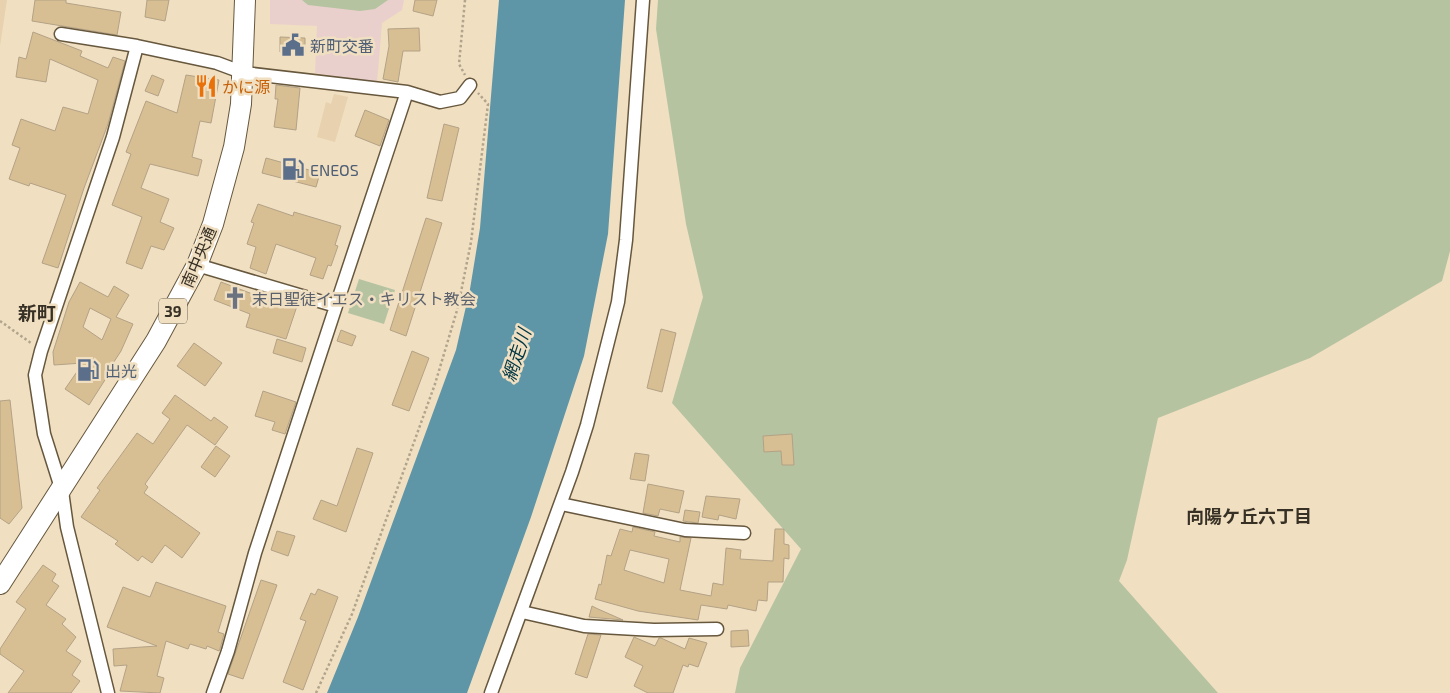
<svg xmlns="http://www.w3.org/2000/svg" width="1450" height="693" font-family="'Exo 2','Noto Sans JP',sans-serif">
<rect width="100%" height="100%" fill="#f0dfc1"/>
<path fill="#e7d1ae" d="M0 0H7L0 46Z
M334 94 348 97 335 142 317 137 326 102 331 104Z"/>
<path fill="#ead0cc" d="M270 0H404L402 10 382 23 377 83 315 73 317 26 270 24Z"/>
<path fill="#b5c3a1" d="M302 0H388L375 9 360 11 308 5Z
M658 0H1450V251L1442 281 1310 358 1158 418 1127 560 1119 581 1218 693H735L740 668 801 549 672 403 703 297 686 224 656 29Z
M359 279 395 290 384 324 348 313Z"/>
<path fill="#5e96a8" d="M499 0H625L608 234 584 356 531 517 467 693H327L358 617 456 350 470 289 480 228Z"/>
<path fill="#d7be93" stroke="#b3a286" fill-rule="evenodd" d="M35 0H66V3L121 12 117 35 32 21Z
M147 0H169L165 21 145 17Z
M415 0H437L433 16 413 11Z
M419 28 420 51H403L398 82 383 79 389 46 388 29Z
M33 32 82 51 80 56 108 68 113 57 125 61 108 124 84 188 58 268 42 263 66 195 30 183 29 186 9 179 20 148 12 145 21 119 55 131 63 107 88 114 98 80 50 59 46 82 16 77 19 57 26 59Z
M280 37 305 38V53L280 52Z
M152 75 164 80 158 96 145 91Z
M186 75 219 80 211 123 200 121 192 157 202 160 198 176 150 164 141 188 169 199 160 222 174 228 164 250 151 246 142 269 126 263 142 217 112 205 131 154 126 152 146 101 177 113Z
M276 85 300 88 296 130 274 127 278 99H275Z
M365 110 389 120 380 146 355 136Z
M444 124 459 128 442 201 427 198Z
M266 158 320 173 316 187 262 173Z
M258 204 293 216 294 212 341 226 335 245 338 246 331 266 328 265 323 279 310 275 316 258 276 244 266 274 250 268 256 247 247 244 254 223 251 222Z
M426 218 442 223 406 336 390 330Z
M80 282 108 297 114 286 129 295 116 317 133 324 121 351 108 371 110 372 89 405 65 389 83 363 54 365 53 352 69 302ZM90 308 111 319 102 340 83 327Z
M221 282 263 298 265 294 297 306 286 339 246 327 250 314 214 300Z
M661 329 676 333 662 392 647 388Z
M341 330 356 336 352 346 337 341Z
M277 339 306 348 302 362 273 353Z
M194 343 222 363 205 386 177 366Z
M412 351 429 358 409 411 392 405Z
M263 391 296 402 285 434 272 430 275 422 255 416Z
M175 395 211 421 214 417 228 427 215 445 187 425 145 484 148 487 144 493 200 533 182 558 165 545 152 563 142 556 138 561 115 544 118 541 81 517 100 490 97 488 137 433 153 444 170 419 162 413Z
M10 400 22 508 9 524 0 518V401Z
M792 434 794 465H782L781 451 764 452 763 436Z
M216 446 230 456 215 477 201 467Z
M357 448 373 453 346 532 313 519 321 500 337 506Z
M635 453 649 455 645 481 630 479Z
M648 484 684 491 679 513 660 509 658 516 643 513Z
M706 496 740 499 736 519 719 515 718 520 702 517Z
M685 510 700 512 698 523 683 521Z
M633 527 655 532 654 536 680 542V537L691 538 680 590 711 596 713 583 723 585 726 548 741 550 740 559 773 561 775 529H784V544L789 545V559L784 558 783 582H768L767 601 758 600 756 611 728 605 727 609 701 605 698 620 638 611 595 599 599 584 601 585 607 555 611 556 620 529 632 532ZM630 550 669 559 664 583 624 570Z
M277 531 295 536 288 556 271 550Z
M43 565 56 574 52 581 59 586 46 605 66 619 62 624 76 637 66 651 81 661 72 675 80 681 71 693H8L24 671 0 654V649L26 609 16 602Z
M261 580 277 585 243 679 228 674Z
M156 582 226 606 218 632 224 634 220 649 219 651 207 646 206 649 190 644 188 649 166 641 157 676 164 678 160 693 120 691 127 665 114 666 113 649 157 646 107 627 123 587 150 597Z
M318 589 338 597 303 690 283 682 306 621 300 619 311 593 315 595Z
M592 606 598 609 623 620 589 617Z
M748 630 749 646 731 647V631Z
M588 634 601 635 587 678 575 674Z
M634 637 655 646 659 638H661L685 649 689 638 707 643 698 667 689 664 688 667 683 665 673 693H648L634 686 643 666 625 657Z"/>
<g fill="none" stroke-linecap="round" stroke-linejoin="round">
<defs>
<path id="minor" d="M61 34 137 46 217 63 244 73 407 92 440 102 460 98 470 85
M197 265 336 306 255 553 228 651 213 693
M336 306 407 92
M561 504 685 530 744 533
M522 612 584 626 654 630 717 629
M108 693 67 527 62 491 44 434 35 375 41 351 113 137 137 46
M491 693 572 472 587 425 618 302 626 240 643 0"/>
<path id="trunk" d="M0 584 156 341 197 265 213 224 234 147 241 104 245 0"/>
</defs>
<use href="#minor" stroke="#66573d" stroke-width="15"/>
<use href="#trunk" stroke="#66573d" stroke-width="22"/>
<path stroke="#b1a48c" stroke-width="2.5" stroke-dasharray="2.5 2.5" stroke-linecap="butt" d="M465 0 459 64 465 75
M0 321 31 343
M316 693 352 614 435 384 458 307 471 242 488 104 478 93"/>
<use href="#minor" stroke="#fff" stroke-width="12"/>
<use href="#trunk" stroke="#fff" stroke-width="20"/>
</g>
<defs>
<symbol id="civic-bare" viewBox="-9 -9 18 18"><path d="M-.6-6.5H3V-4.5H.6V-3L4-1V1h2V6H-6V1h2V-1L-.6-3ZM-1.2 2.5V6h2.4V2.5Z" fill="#5c6f8a" stroke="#f0dfc1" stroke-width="2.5" paint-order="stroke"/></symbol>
<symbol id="restaurant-bare" viewBox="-9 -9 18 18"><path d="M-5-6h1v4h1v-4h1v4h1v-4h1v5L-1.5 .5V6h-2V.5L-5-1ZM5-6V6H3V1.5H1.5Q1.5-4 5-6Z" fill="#e8710a" stroke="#f0dfc1" stroke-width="2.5" paint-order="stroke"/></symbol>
<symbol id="fuel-bare" viewBox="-9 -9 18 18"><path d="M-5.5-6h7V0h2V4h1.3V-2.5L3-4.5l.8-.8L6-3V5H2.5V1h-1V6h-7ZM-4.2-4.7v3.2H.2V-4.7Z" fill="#5c6f8a" stroke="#f0dfc1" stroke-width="2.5" paint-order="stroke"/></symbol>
<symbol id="church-bare" viewBox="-9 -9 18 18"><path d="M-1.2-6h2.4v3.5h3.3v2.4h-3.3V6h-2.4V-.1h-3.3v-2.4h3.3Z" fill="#6b7280" stroke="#f0dfc1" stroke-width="2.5" paint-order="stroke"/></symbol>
</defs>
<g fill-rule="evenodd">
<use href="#civic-bare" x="277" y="29" width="32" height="32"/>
<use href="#restaurant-bare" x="190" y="70" width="32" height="32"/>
<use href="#fuel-bare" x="277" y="153" width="32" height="32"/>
<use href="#church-bare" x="219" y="282" width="32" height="32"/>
<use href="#fuel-bare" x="72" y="354" width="32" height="32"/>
</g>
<g text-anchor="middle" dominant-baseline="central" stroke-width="5" stroke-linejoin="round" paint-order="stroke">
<rect fill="#f0dfc1" stroke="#6e6454" stroke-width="1" x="159" y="298.5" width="28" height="25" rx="4"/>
<g font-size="15" font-weight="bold" fill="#373025">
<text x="173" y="311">39</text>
</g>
<g font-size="16" fill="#4e5e75" stroke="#f0dfc1" text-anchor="start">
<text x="310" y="45">新町交番</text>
<text x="310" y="169">ENEOS</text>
<text x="105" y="370">出光</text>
</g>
<g font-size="16" fill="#c56008" stroke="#f0dfc1" text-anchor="start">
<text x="222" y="86">かに源</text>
</g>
<g font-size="16" fill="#373025" stroke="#f0dfc1">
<text transform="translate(198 257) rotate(-67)">南中央通</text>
</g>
<g font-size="16" fill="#5b616d" stroke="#f0dfc1" text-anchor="start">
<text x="252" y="298">末日聖徒イエス・キリスト教会</text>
</g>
<g font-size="18" font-style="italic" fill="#003744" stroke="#f0dfc1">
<text transform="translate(516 355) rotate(-72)">網走川</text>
</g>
<g font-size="18" font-weight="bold" fill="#373025" stroke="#f0dfc1">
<text x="1249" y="516">向陽ケ丘六丁目</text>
</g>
<g font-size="19" font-weight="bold" fill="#373025" stroke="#f0dfc1">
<text x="37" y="312">新町</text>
</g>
</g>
</svg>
